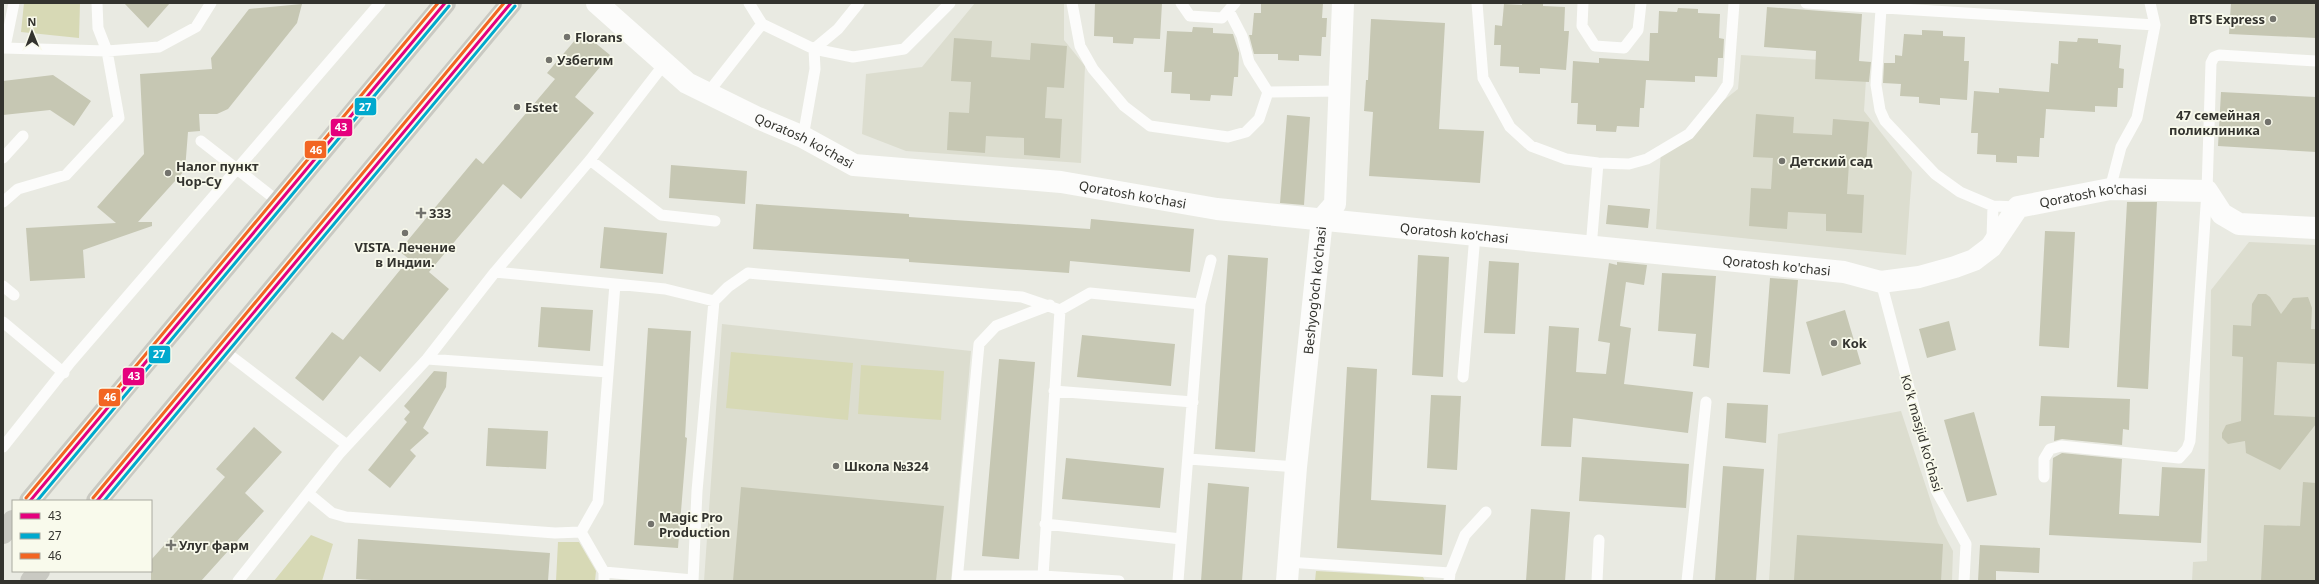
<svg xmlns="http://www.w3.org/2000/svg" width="2319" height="584" font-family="'Noto Sans',sans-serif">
<rect width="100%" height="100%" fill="#e9eae2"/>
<path fill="#dcddcf" d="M975 3H1064V40L1085 66 1081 163 906 151 862 134 866 74 922 67Z
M1741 55 1867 63 1864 111 1912 172 1906 255 1656 229 1661 150 1738 89Z
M2249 242 2316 245V581H2192L2193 562 2207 561 2211 290Z
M722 324 971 351 951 581H704Z
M1901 411 1938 523 1953 551 1952 581H1769L1778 434Z"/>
<path fill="#d7d9b5" d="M24 3H80L79 38 21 32Z
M731 352 853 363 848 420 726 408Z
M861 365 944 371 941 420 858 414Z
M311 535 333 544 322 581H274Z
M558 542H579L596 571 595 581H556Z
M1316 571 1423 577 1425 581H1315Z"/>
<path fill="#c6c7b3" d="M124 3H170L148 28Z
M1095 3H1162L1160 39 1134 38 1133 44 1113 43V37L1094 36Z
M1261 3H1323L1322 18H1327L1326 37H1322L1321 56 1299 55V61L1278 60V54H1254L1249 35H1252L1254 13H1261Z
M1522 3H1543V6L1565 7 1564 31H1569L1566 70 1540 68V74L1519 73V67L1500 66 1501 45H1494L1495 25 1502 26 1504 4 1522 5Z
M2231 3H2316V38L2229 34Z
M302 4 297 23 228 109 217 114H199L200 131 188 132 185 170 138 222H152V226L83 250 85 278 30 281 26 228 116 223 97 207 144 154 140 74 212 69 211 58 249 9Z
M1767 7 1862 14 1859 61 1871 62 1869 82 1815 79 1816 51 1764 47Z
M1678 8 1698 9V13L1720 14 1719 38 1724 39 1723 58H1718L1717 77 1695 76V82L1646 80 1644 108H1640L1639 127 1617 126 1616 132 1596 131V125L1577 124 1578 103H1571L1573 61 1599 63V58L1649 61 1650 33H1658L1659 11 1677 12Z
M1371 19 1445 23 1439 129 1484 131 1480 183 1369 176 1373 112 1364 111 1366 80H1368Z
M1193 27 1213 28V33L1233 34 1239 53 1238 77H1234L1232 96 1211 95 1210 101 1190 100V94L1171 93 1172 72H1164L1167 31 1192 32Z
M1922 30 1943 31V36L1965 37 1964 61H1969L1967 100 1940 98V105L1919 103V97L1900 96 1901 84 1883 83 1884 63H1895V55L1902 56 1904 34 1922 35Z
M582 32 610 55 575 97 594 113 521 199 503 184 429 272 449 289 380 372 360 356 323 401 295 378 332 332 343 340 409 259 399 251 476 158 483 164 555 79 547 73Z
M954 38 992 41 991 57 1030 60 1031 43 1067 46 1064 88 1047 87 1045 118 1062 119 1060 158 1024 155V138L986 136 985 153 947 150 949 112 969 113 971 82 951 81Z
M2078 38 2098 39V43L2121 45 2119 68 2124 69 2123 88H2118L2117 107 2095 106V112L2046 109 2044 138H2040L2039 157 2017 156V163L1996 162V155L1977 154 1978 133H1971L1974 91 1999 93V88L2049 92 2051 63 2058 64 2059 41 2077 42Z
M53 75 91 101 74 126 50 110 3 115V81Z
M2221 92 2316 97V152L2218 146Z
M1756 114 1794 117 1793 133 1832 135 1833 119 1869 122 1866 164 1849 163 1847 194 1864 195 1862 233 1826 231V214L1788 212 1787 229 1749 226 1751 188 1771 189 1773 158 1753 157Z
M1287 115 1310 117 1304 205 1280 203Z
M671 165 747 171 745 204 669 198Z
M2127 202H2157L2148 389 2117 387Z
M756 204 909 214V217L1090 229 1091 219 1194 229 1190 272 1070 261 1069 273 909 262V259L753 249Z
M1608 205 1650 209 1648 228 1606 224Z
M604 227 667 233 663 274 600 268Z
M2045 231 2075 232 2069 348 2039 346Z
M1228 255 1268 258 1255 452 1215 449Z
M1418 255 1449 257 1443 377 1412 375Z
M1489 261 1519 263 1515 334 1484 333Z
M1617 262 1647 265 1644 285 1626 282 1620 326 1631 328 1624 384 1693 392 1688 433 1573 418 1571 447 1541 446 1549 326 1579 328 1576 372 1606 374 1610 343 1598 341 1609 263 1617 265Z
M1662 273 1716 276 1709 368 1693 366 1696 334 1658 331Z
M1770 278 1798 280 1790 374 1763 372Z
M2258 294H2266L2270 297 2281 314 2293 298 2308 297 2312 308 2311 329H2316V364L2277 362 2274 415 2316 417V424L2280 470 2246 453 2245 441 2228 444 2222 438V433L2226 425 2241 421 2243 357 2232 356 2233 325 2251 326 2252 304Z
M541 307 593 310 590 351 538 347Z
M1845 310 1861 364 1822 376 1806 322Z
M1949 321 1956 350 1927 358 1919 329Z
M648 328 691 331 685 437 687 438 678 548 634 545Z
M1082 335 1175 344 1171 386 1077 377Z
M999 359 1035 362 1019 559 982 556Z
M1347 367 1377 369 1371 500 1446 505 1442 555 1337 548Z
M434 371 447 372 446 387 423 428 429 433 410 450 416 456 390 488 368 470 407 422 404 419 410 412 404 406Z
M1431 395 1461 396 1457 470 1427 468Z
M2041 396 2130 399 2129 430 2123 429 2122 445 2062 439 2054 441 2055 426H2039Z
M1727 403 1768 405 1766 443 1725 438Z
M1974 412 1997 495 1967 502 1944 420Z
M254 427 282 452 245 493 264 511 201 581H151V560L225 477 216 469Z
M488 428 548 431 546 469 486 466Z
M2062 453 2122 459 2119 514 2159 516 2162 467 2205 469 2201 543 2049 535 2053 458Z
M1582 457 1689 464 1686 508 1579 501Z
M1066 458 1164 468 1160 508 1062 499Z
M1723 466 1764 469 1756 581H1715Z
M2303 482 2316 483V581H2261L2264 525 2300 526Z
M1208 483 1249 487 1242 581H1201Z
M741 487 944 506 936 581H733Z
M1531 509 1570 512 1565 581H1526Z
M1797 535 1943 544 1941 581 1794 580Z
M358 539 550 553 548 581H387L356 579Z
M1980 545 2040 548 2039 573 1996 571V581H1978Z"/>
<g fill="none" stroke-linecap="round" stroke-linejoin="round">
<path stroke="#fcfcfb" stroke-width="11" d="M749 3 762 24 814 49 853 57 904 49 950 3
M1072 3 1080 46 1093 69 1124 106 1150 126 1228 137 1246 132 1259 119 1268 92 1339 91
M1181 3 1190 16 1222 18 1235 3
M1477 3 1483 78 1510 127 1531 146 1566 159 1598 163 1629 164 1647 159 1689 134 1721 95 1728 84 1734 3
M1583 3 1582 26 1595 46 1624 48 1638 30 1641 3
M1806 3 2155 25
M1881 9 1876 85 1880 110 1885 121 1935 174 1960 192 1993 206 2018 207
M1229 11 1242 36 1249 62 1268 92
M5 47 14 3
M3 48 107 51 159 47 196 27 211 3
M814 49 838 29 859 3
M707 94 762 24
M803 137 815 69 814 49
M201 141 279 202
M3 158 23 136
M590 160 661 215 715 221
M2110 189 2121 147 2137 118 2155 25 2150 3
M3 202 18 189 66 175 119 118 107 51 98 28 97 3
M1992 239 1993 206
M1591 248 1598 163
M495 272 665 289 714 301 728 287 748 273 1022 297 1060 310 1090 293 1200 304
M1881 282 1936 490 1966 544 1964 581
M3 286 14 295
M1060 310 1043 576 1119 581
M3 322 64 373
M223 350 347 445
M427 359 608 372
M1463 377 1475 235
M1054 391 1193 402
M3 447 69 364 380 3
M1189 459 1296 467
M2044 477V459L2050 449 2061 446 2179 458 2187 449 2190 441 2207 191 2211 63 2214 57 2219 55 2316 61
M309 494 332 513 346 517 555 533 581 532
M1045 524 1181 539
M1288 562 1450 573 1449 581
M604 572 693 580
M1450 573 1465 535 1486 512
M958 576H1043
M238 581 339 454 427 359 495 272 590 160 665 63
M604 581V572L581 532 598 502 615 284
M693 581 697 491 714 301
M957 581 979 344 996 326 1050 305
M1178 581 1200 304 1211 260
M1597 581 1599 540
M1687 581 1706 402"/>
<g stroke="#fcfcfb" stroke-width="22">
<path id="s1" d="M597 3 687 83 758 118 803 137 854 165 1061 182 1217 209 1844 272 1881 282 1919 277 1955 267 1974 260 1991 247 2018 207 2110 189 2207 191 2222 214 2239 224 2316 228"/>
<path id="s2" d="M1287 581 1296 467 1322 219 1335 204 1343 3"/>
</g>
<path stroke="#c9c9c2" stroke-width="22" d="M30 501 445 3
M97 501 511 3
M3 533 13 521
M31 581 39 571"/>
<defs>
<path id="bus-1" d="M30 501 445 3
M97 501 511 3"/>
<path id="bus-2" d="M37 501 449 6
M104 501 515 6"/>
<path id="bus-3" d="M26 498 438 3
M93 498 504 3"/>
</defs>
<use href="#bus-1" stroke="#f9faec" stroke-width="6"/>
<use href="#bus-2" stroke="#f9faec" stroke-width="6"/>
<use href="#bus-3" stroke="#f9faec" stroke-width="6"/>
<use href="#bus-1" stroke="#e5007d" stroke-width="3"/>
<use href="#bus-2" stroke="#00a9ce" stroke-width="3"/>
<use href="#bus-3" stroke="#f26522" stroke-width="3"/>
</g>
<g fill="#73736d" stroke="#f9faec" stroke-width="1.5">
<circle cx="2273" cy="19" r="4"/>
<circle cx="567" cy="37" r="4"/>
<circle cx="549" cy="60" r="4"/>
<circle cx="517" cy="107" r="4"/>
<circle cx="2268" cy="122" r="4"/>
<circle cx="1782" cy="161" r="4"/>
<circle cx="168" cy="173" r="4"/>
<path d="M419 207h4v4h4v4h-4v4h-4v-4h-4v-4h4z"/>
<circle cx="405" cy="233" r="4"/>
<circle cx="1834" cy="343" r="4"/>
<circle cx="836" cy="466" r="4"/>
<circle cx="651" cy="524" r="4"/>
<path d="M169 539h4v4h4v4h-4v4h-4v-4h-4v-4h4z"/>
</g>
<g text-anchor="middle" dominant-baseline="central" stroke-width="3.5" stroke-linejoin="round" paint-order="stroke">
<g font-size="13" font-weight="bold" fill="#33332e" stroke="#f9faec" text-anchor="start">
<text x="2265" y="19" text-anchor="end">BTS Express</text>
<text x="575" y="37">Florans</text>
<text x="557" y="60">Узбегим</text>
<text x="525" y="107">Estet</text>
<text x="2260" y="115" text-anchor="end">47 семейная<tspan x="2260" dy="15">поликлиника</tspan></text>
<text x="1790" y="161">Детский сад</text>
<text x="176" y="166">Налог пункт<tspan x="176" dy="15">Чор-Су</tspan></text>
<text x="429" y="213">333</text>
<text x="405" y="247" text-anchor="middle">VISTA. Лечение<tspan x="405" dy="15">в Индии.</tspan></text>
<text x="1842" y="343">Kok</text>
<text x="844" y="466">Школа №324</text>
<text x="659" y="517">Magic Pro<tspan x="659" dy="15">Production</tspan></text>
<text x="179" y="545">Улуг фарм</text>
</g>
<g font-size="13" fill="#33332e" stroke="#f9faec">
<text stroke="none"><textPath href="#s1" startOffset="251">Qoratosh ko'chasi</textPath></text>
<text stroke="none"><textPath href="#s1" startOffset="587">Qoratosh ko'chasi</textPath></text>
<text stroke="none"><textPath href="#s1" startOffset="1583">Qoratosh ko'chasi</textPath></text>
<text stroke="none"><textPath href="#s1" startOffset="911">Qoratosh ko'chasi</textPath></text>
<text stroke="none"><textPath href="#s1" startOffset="1235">Qoratosh ko'chasi</textPath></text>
<text stroke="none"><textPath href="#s2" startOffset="292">Beshyog'och ko'chasi</textPath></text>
<text transform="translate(1922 433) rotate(74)">Ko'k masjid ko'chasi</text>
</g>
</g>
<g stroke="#f9faec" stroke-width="1.5">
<rect x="354" y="97" width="23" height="19" rx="4" fill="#00a9ce"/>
<rect x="330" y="118" width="23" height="19" rx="4" fill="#e5007d"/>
<rect x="304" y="140" width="23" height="19" rx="4" fill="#f26522"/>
<rect x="148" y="345" width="23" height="19" rx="4" fill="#00a9ce"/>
<rect x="122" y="367" width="23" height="19" rx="4" fill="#e5007d"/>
<rect x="98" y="388" width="23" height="19" rx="4" fill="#f26522"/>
</g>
<g font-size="11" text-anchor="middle" font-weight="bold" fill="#fff">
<text x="365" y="111">27</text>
<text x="341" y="131">43</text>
<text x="316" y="154">46</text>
<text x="159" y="358">27</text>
<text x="134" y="380">43</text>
<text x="110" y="401">46</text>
</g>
<rect width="2319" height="584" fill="none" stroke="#33332e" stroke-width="8"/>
<rect x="12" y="500" width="140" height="72" fill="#f9faec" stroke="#aaaaa0"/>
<rect x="20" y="513" width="20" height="6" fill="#e5007d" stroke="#aaaaa0"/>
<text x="48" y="520" font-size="12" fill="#33332e">43</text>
<rect x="20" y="533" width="20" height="6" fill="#00a9ce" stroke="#aaaaa0"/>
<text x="48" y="540" font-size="12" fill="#33332e">27</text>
<rect x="20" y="553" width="20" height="6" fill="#f26522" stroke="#aaaaa0"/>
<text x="48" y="560" font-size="12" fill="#33332e">46</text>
<g transform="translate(32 32) rotate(359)" stroke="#f9faec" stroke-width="3" paint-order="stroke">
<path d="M0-3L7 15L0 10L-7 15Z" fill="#33332e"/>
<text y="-6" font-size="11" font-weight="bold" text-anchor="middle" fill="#33332e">N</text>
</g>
</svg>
